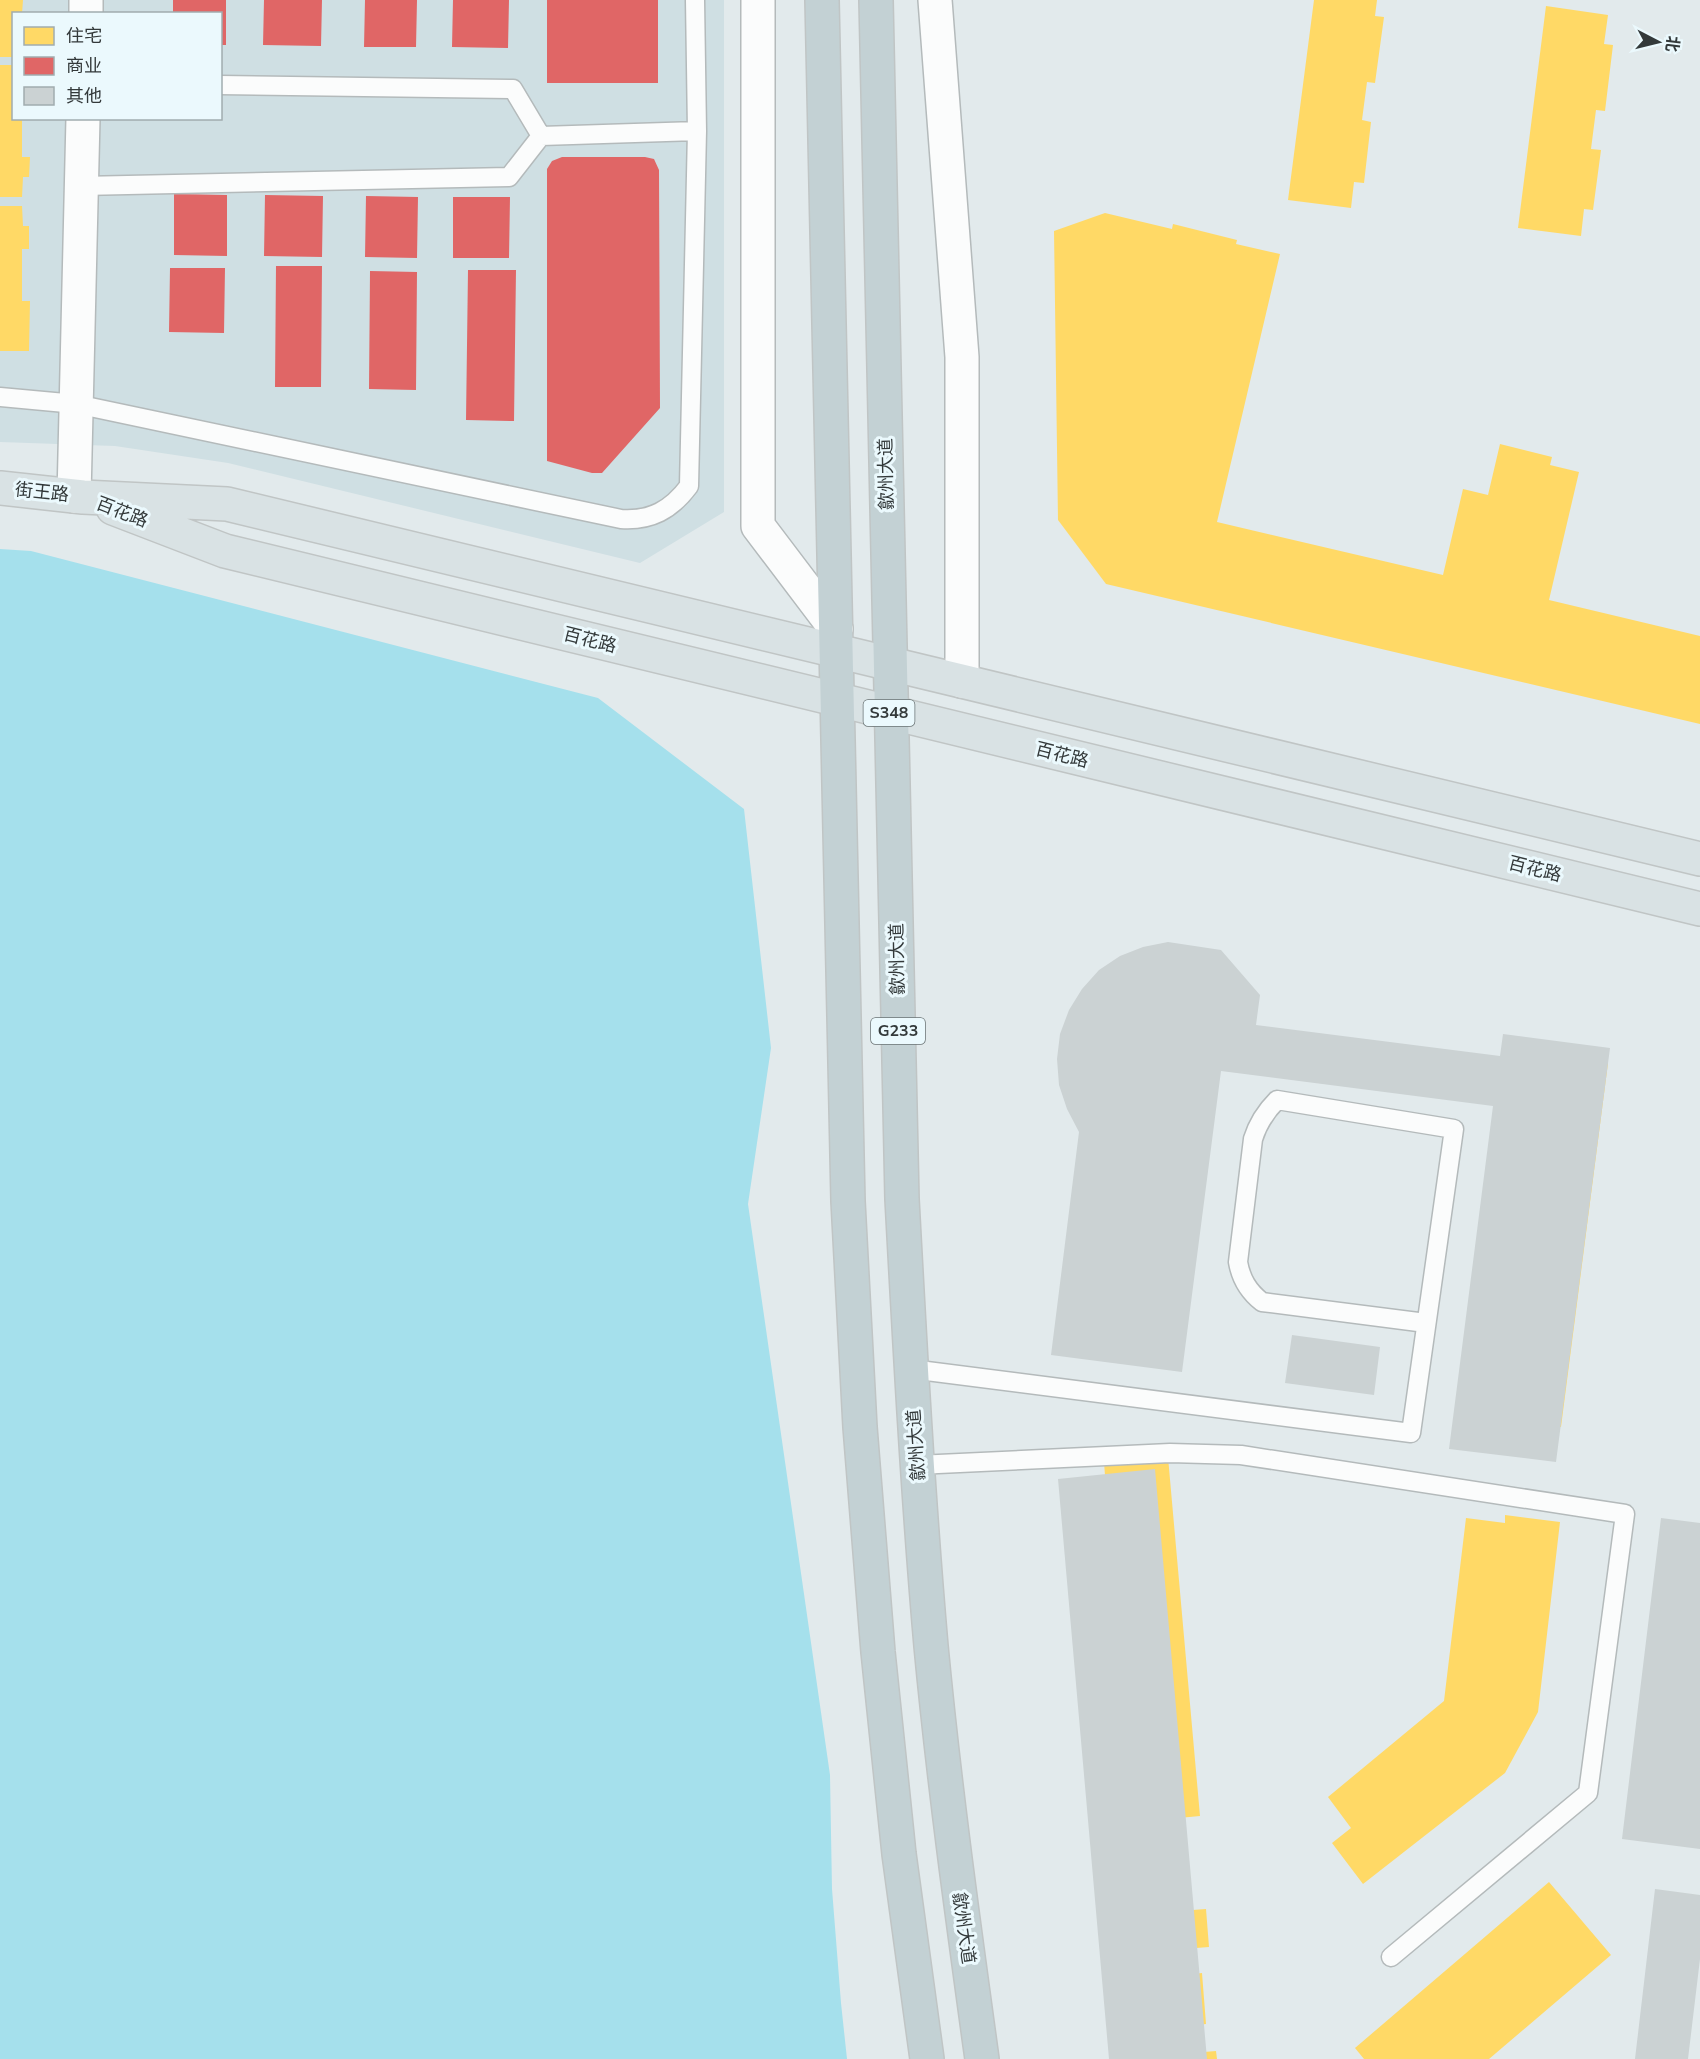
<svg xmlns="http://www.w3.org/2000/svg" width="1700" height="2059" font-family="'Nunito Sans','Noto Sans SC',sans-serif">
<rect width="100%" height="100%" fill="#e2eaec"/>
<path fill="#cfdfe3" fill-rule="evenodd" d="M0 0H724V512L640 563 228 463 115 446 0 442ZM14 14H220V118H14Z"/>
<path fill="#a5e0ec" d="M0 549 31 551 598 698 744 809 771 1048 748 1204 830 1775 832 1889 841 2003 847 2059H0Z"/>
<path fill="#ffd966" d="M0 0H23L22 14H14V57H0Z
M1314 0H1377L1375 16 1384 17 1375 83 1367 82 1362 120 1371 122 1364 183 1354 182 1351 208 1288 200Z
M1546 6 1608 15 1604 44 1613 45 1605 111 1596 110 1591 149 1601 150 1593 210 1584 209 1581 236 1518 228Z
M0 65H14V118H22V157H30L29 177H23L22 197H0Z
M0 206H22L23 226H29V249H22V301H30L29 351H0Z
M1105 213 1172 229 1173 224 1237 240 1236 244 1280 254 1217 522 1443 575 1463 489 1488 495 1500 444 1552 457 1550 465 1579 472 1549 600 1700 636V724L1106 584 1058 520 1054 231Z
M1161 991 1208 998 1161 1366 1074 1354 1082 1296 1063 1293 1066 1274 1084 1276 1088 1247 1070 1244 1072 1225 1090 1228 1105 1120 1086 1117 1089 1100 1107 1102 1111 1067 1093 1065 1095 1046 1114 1049 1121 997 1160 1003Z
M1531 1053 1608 1063 1561 1427 1485 1417 1490 1377 1465 1374 1471 1333 1492 1336 1496 1306 1474 1303 1479 1267 1503 1270 1514 1190 1489 1187 1494 1153 1513 1155 1517 1126 1498 1124 1502 1093 1526 1096Z
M1168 1457 1200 1816 1136 1822 1134 1804 1116 1806 1114 1776 1090 1778 1088 1754 1101 1753 1099 1725 1085 1726 1082 1697 1106 1695 1097 1594 1073 1595 1071 1569 1085 1568 1082 1545 1069 1546 1066 1515 1090 1513 1088 1490 1106 1489 1104 1462Z
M1505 1515 1560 1522 1538 1712 1505 1773 1363 1884 1332 1843 1351 1828 1328 1797 1444 1701 1466 1518 1505 1523Z
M1549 1882 1611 1955 1489 2059H1364L1355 2048Z
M1179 1899V1911L1206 1909 1209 1947 1183 1949 1185 1975 1202 1973 1206 2024 1189 2026 1192 2053 1216 2051 1217 2059H1120L1115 2009 1130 2008V1997L1115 1999 1111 1950 1125 1949 1122 1905Z"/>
<path fill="#e06666" d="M173 0H226V45H220V14H173Z
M264 0H322L321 46 263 45Z
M365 0H417L416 47H364Z
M453 0H509L508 48 452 47Z
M547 0H658V83H547Z
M562 157H645L654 159 659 170 660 408 602 473H592L547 461V169L552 161Z
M174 194 227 195V256L174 255Z
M265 195 323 196 322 257 264 256Z
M366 196 418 197 417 258 365 257Z
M453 197H510L509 258H453Z
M276 266H322L321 387H275Z
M170 268H225L224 333 169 332Z
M468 270H516L514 421 466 420Z
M370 271 417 272 416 390 369 389Z"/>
<path fill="#cbd2d3" d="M1168 942 1221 950 1260 995 1256 1025 1500 1056 1503 1034 1610 1048 1556 1462 1449 1449 1493 1106 1221 1071 1182 1372 1051 1355 1079 1132 1067 1109 1059 1085 1057 1059 1060 1034 1069 1010 1082 989 1099 970 1120 956 1143 947Z
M1292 1335 1380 1347 1374 1395 1285 1383Z
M1155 1469 1207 2059H1109L1058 1479Z
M1661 1518 1700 1523V1849L1622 1839Z
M1655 1889 1700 1895V1959L1688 2059H1635Z"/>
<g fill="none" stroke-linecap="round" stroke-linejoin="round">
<defs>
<path id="lane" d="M220 85 513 89 541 136
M81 186 509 177 541 136 697 131
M0 397 76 404 621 519C651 521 671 510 689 486L697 131 695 0
M911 1369 1411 1433 1454 1129 1277 1100C1265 1112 1258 1123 1253 1139L1238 1262C1241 1279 1248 1291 1262 1302L1426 1323
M917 1465 1170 1453 1241 1455 1625 1514 1588 1793 1391 1957"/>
<path id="street" d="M758 0V526L836 629
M935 0 962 357V681
M86 14V0
M74 496 83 118"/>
<path id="primary" d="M0 488 83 497 227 504 1700 859
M113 508 225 551 1700 909"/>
<path id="highway" d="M822 0 848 1201 860 1427 878 1652 899 1854 927 2059
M876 0 902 1199C910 1348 918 1497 931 1646 944 1784 963 1921 982 2059"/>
</defs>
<use href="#lane" stroke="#b4babb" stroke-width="21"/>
<use href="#street" stroke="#b4babb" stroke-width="36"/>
<use href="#primary" stroke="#c0c5c5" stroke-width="36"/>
<use href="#highway" stroke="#c0c5c5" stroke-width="36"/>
<use href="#lane" stroke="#fbfcfc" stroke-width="18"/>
<use href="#street" stroke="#fbfcfc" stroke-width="33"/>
<use href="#primary" stroke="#d9e2e4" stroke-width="33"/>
<use href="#highway" stroke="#c3d1d4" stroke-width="33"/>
</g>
<g text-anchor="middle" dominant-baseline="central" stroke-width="6" stroke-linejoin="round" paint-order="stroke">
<g fill="#ebf9fd" stroke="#6a7374" stroke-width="1.5">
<rect x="863.5" y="700" width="51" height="26" rx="4.5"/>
<rect x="871" y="1018" width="54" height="26" rx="4.5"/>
</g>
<g font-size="16" font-weight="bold" fill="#33393a">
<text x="889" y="713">S348</text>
<text x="898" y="1031">G233</text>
</g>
<g font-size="18" fill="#33393a" stroke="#ebf9fd">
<text transform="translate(886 474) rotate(-91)">歙州大道</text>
<text transform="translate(42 492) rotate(6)">街王路</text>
<text transform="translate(122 512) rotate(21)">百花路</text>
<text transform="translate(590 640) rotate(14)">百花路</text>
<text transform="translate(1062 755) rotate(14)">百花路</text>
<text transform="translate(1535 869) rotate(14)">百花路</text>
<text transform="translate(897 959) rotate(-91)">歙州大道</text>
<text transform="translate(916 1445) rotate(-94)">歙州大道</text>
<text transform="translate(964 1928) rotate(82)">歙州大道</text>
</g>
</g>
<rect x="12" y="12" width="210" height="108" fill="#ebf9fd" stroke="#a1acaf" stroke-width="1.5"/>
<rect x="24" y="27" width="30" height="18" fill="#ffd966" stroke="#a1acaf" stroke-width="1.5"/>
<text x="66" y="42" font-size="18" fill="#33393a">住宅</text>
<rect x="24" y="57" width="30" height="18" fill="#e06666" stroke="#a1acaf" stroke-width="1.5"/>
<text x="66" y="72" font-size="18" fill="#33393a">商业</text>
<rect x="24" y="87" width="30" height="18" fill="#cbd2d3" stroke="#a1acaf" stroke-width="1.5"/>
<text x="66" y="102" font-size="18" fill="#33393a">其他</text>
<g transform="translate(1658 42) rotate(97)" stroke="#ebf9fd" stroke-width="4.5" paint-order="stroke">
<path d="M0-4.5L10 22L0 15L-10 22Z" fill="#33393a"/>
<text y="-9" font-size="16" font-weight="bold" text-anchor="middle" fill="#33393a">北</text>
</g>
</svg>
